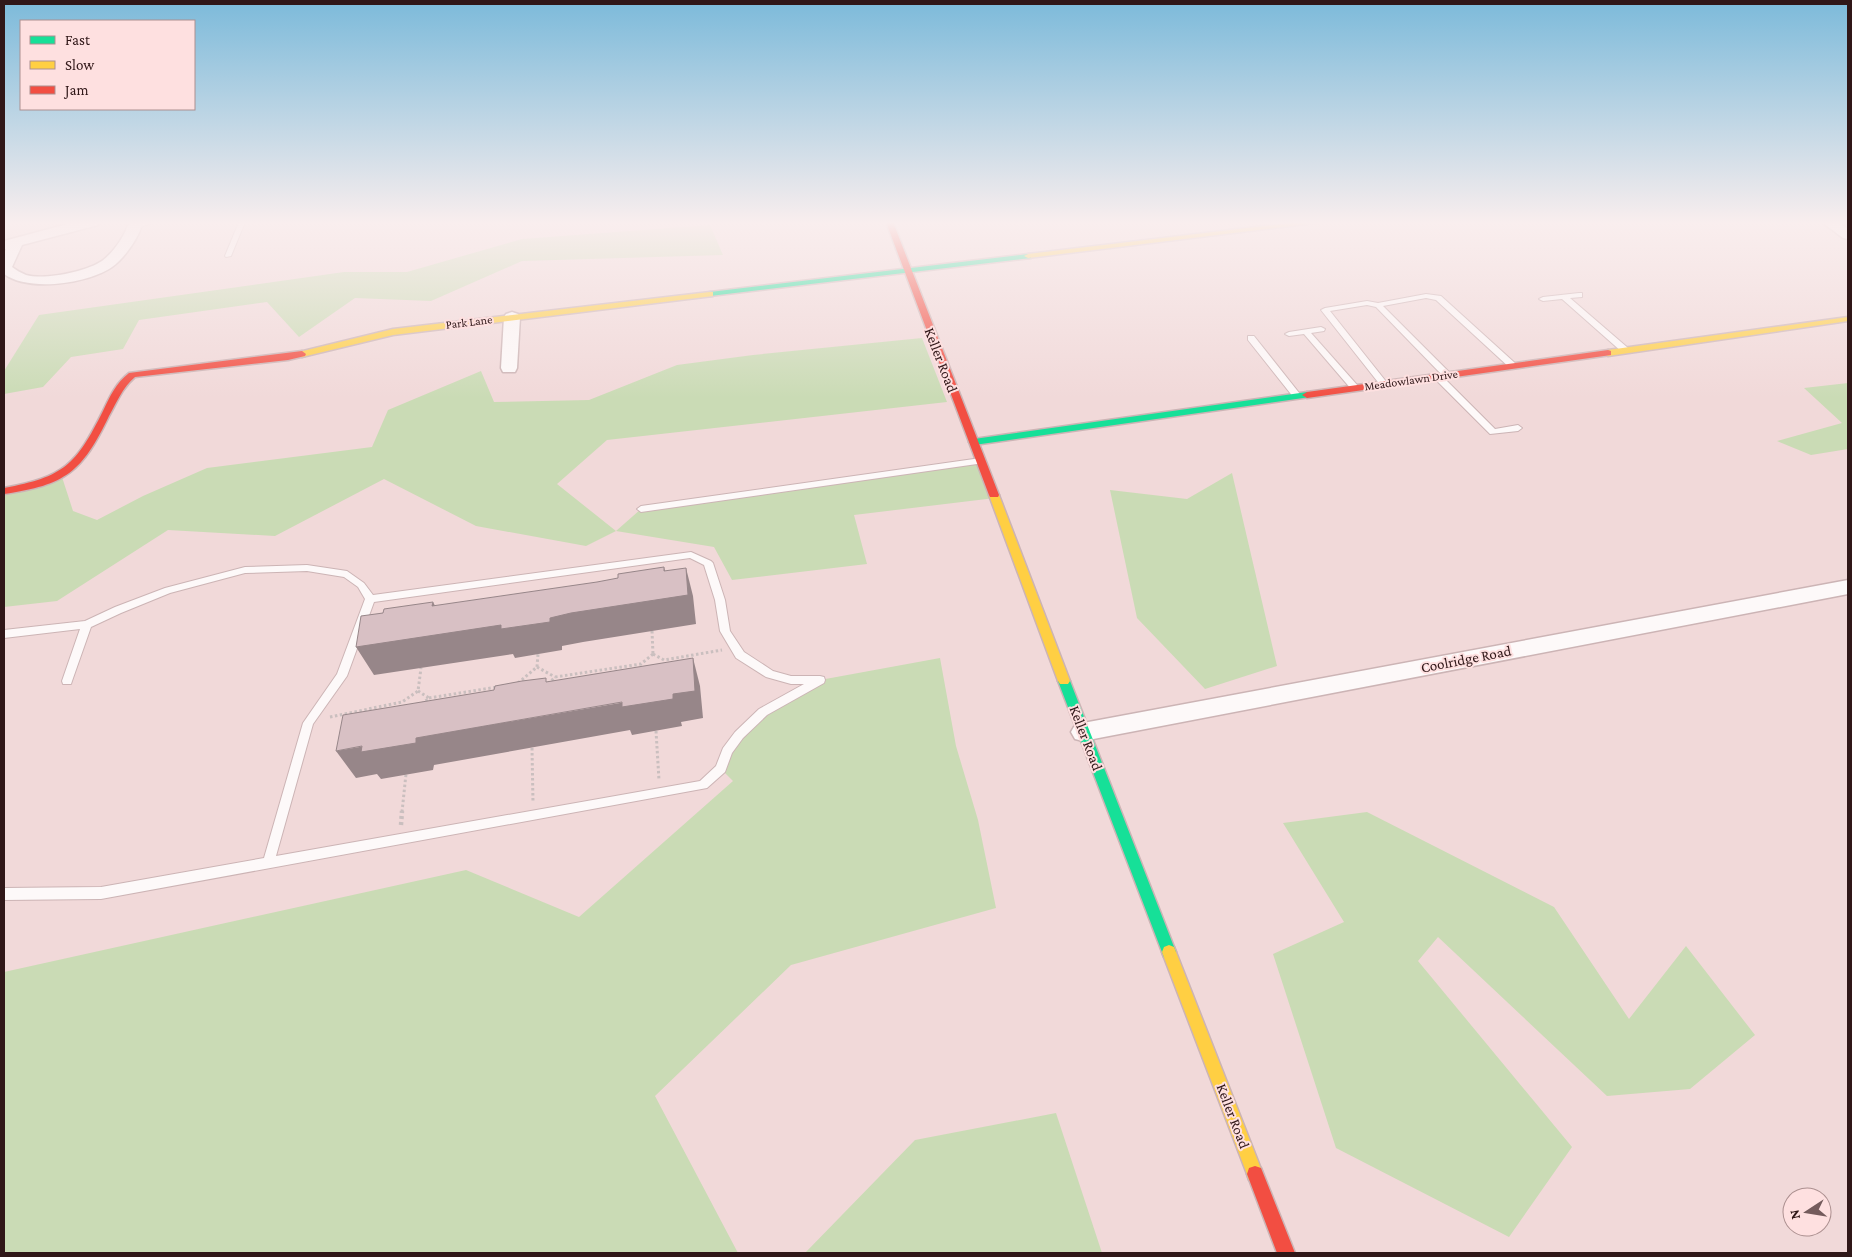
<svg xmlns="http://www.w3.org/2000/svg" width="1852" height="1257" font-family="'Crimson Pro',serif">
<rect width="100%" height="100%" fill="#f1d9d9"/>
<path fill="#cadbb5" d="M710 225 723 255 522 261 431 301 355 298 299 337 267 302 139 320 123 349 71 357 43 387 4 394V371L39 315 344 272H407L522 239Z
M922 338 947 402 607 440 557 484 616 531 641 509 981 461 995 498 854 515 867 564 732 580 714 547 616 531 586 546 476 526 384 479 275 536 168 530 57 601 4 607V491L25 487 62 477 73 511 97 520 143 496 207 468 372 447 388 410 481 371 494 402 589 400 677 365 753 355Z
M1848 383V449L1811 455 1777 441 1842 423 1804 388Z
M1232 473 1277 666 1205 689 1137 618 1110 490 1187 499Z
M940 658 956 746 978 820 996 908 791 965 655 1096 738 1253H4V972L466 870 579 917 733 781 721 769 727 751 763 712 820 680Z
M1367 812 1554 907 1629 1019 1686 946 1755 1035 1690 1089 1607 1096 1438 937 1418 961 1572 1147 1509 1237 1336 1148 1273 954 1344 922 1283 823Z
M1056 1113 1102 1253H805L915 1140Z"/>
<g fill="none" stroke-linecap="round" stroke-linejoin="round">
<defs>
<path id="lane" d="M143 222H155L135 229 132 227Z
M239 222H245L231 256 226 257 225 256Z
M1579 293H1582V297L1570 298 1628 348V352H1622L1562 299 1543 301 1539 299 1543 297Z
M1426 294 1441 296 1516 364V368H1510L1436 300 1426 298 1383 306 1450 373V377H1444L1376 307 1367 305 1330 311 1388 384 1387 386H1381L1321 310 1325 308 1367 301 1378 303Z
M1321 327 1325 329 1324 331 1311 333 1358 386V390H1352L1304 334 1289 336 1285 334 1289 332Z
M1248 336H1254L1300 394V398H1294L1248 340Z
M1435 375H1441L1495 429 1518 425 1522 428 1518 431 1490 434 1435 379Z
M981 458 984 459 985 461 984 463 641 512 637 509 641 506Z
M691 552 711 561 713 563 725 600 730 631 744 652 773 671 791 676H820L824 677 825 680 824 683 767 715 743 738 732 753 725 772 707 788 101 899 4 900V888L101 887 264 858 303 723 337 674 365 599 358 587 344 577 307 571 245 573 170 593 121 613 91 627 72 681 71 684H63L62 681 80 629 4 638V630L85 621 115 607 165 588 245 567 307 565 347 571 364 583 373 595ZM690 558 704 565 715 600 720 631 736 658 766 677 791 684H804L759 709 735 732 723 748 716 766 700 781 276 856 313 724 347 676 374 602Z"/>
<path id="street" d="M75 222H100L98 225 22 245 12 267C16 270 21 273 26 275 45 280 85 272 102 261 113 253 125 236 129 222H143C139 237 125 258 112 267 87 284 29 292 4 274V253L6 249H4V241Z
M1822 222H1839L1848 229V239L1843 238Z
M512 312 518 314 520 317 517 368 515 372H503L501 368 504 317 506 314Z
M1848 580V594L1083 741 1075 739 1071 732 1075 725 1083 723Z"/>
<path id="fast" d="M1028 254H1031V258L710 296 706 294 710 292Z
M1307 392 1312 395 1310 397 974 445 969 442 974 439Z
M1064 676 1068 678 1070 681 1176 952 1174 957 1169 959 1164 957 1162 952 1058 681 1060 678Z"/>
<path id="slow" d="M1298 222H1324L1028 258 1024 256 1028 254Z
M710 292H713V296L393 335 302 357 298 354 299 352 393 329Z
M1848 317V321L1608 356 1604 353 1608 350Z
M994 492 999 495 1070 681 1068 684H1060L1058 681 989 495Z
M1169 945 1174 947 1176 952 1263 1174 1261 1180 1255 1182 1249 1180 1247 1174 1162 952 1164 947Z"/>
<path id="jam" d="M886 222H893L999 495 998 497H990L989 495Z
M1608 350 1611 351V355L1307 398 1302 395 1307 392Z
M302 351 306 354 305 356 288 360 135 377C122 388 117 402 109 416 82 472 66 485 4 494V488C64 477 76 465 103 411 110 396 116 383 129 373Z
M1255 1166 1261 1168 1295 1253H1277L1247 1174 1249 1168Z"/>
</defs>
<use href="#lane" stroke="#ccb4b5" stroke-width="2"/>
<use href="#street" stroke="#ccb4b5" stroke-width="3"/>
<use href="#fast" stroke="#ccb4b5" stroke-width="3"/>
<use href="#slow" stroke="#ccb4b5" stroke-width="3"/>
<use href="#jam" stroke="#ccb4b5" stroke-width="3"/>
<path stroke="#cabfbf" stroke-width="3" stroke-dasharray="2.5 2.5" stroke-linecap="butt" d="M652 631 653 654
M653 654 664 660 722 650
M537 667 555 677
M518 683 537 667 538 654
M548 684 555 677 641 664 653 654
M418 691 429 698 422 704
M429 698 497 687
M330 717 402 702 418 691 421 668
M656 731 659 780
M532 748 533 803
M402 812 406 774"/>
<path stroke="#cabfbf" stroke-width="4.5" stroke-dasharray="3 3" stroke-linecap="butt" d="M401 825 402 811"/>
<use href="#lane" fill="#fdf9f9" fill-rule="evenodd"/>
<use href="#street" fill="#fdf9f9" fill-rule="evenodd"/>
<use href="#fast" fill="#16e098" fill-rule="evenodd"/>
<use href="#slow" fill="#ffcf43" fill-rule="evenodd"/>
<use href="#jam" fill="#f24e42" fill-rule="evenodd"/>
</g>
<path fill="#978689" d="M664 567 672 596 686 568 693 596 696 624 583 642 562 646V650L515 658 513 654 374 675 356 647 432 606 433 602 448 630 550 618 664 571Z
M693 658 700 686 703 718 681 722 682 726 632 735 630 730 434 765 433 770 381 779 377 774 356 778 336 751 673 694Z"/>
<path fill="#d8c0c4" stroke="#978689" d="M664 567V571L686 568 688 595 571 613 550 618V622L501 629V625L356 647 361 616 383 613 384 609 433 602 432 606 597 582 618 578V574Z
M693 658 695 691 673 694V699L622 707V702L416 738V743L361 752 362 746 336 751 343 715 494 690 495 686 522 681 546 678V682Z"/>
<linearGradient id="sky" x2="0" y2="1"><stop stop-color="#7cbada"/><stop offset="0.56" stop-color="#f9eeee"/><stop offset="1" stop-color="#f9eeee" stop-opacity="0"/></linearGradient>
<rect width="1852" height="398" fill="url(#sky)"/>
<g text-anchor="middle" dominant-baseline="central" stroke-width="4" stroke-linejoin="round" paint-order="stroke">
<g font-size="12" fill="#301718" stroke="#fee0e0">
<text transform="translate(469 322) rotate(-7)">Park Lane</text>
<text transform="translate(1411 380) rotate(-8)">Meadowlawn Drive</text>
</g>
<g font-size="15" fill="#301718" stroke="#fee0e0">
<text transform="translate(941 360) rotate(69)">Keller Road</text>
<text transform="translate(1466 659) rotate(-11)">Coolridge Road</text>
<text transform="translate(1086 738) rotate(69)">Keller Road</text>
<text transform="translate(1233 1116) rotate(69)">Keller Road</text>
</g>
</g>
<rect width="1852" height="1257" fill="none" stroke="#301718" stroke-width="10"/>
<rect x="20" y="20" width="175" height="90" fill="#fee0e0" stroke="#ac9090"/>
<rect x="30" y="36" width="25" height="8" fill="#16e098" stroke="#ac9090"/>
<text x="65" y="45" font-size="15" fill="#301718">Fast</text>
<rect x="30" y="61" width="25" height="8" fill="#ffcf43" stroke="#ac9090"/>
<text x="65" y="70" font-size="15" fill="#301718">Slow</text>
<rect x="30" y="86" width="25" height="8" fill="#f24e42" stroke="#ac9090"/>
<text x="65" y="95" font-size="15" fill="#301718">Jam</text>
<g transform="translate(1807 1212) rotate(258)"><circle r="24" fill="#fee0e0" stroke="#ac9090"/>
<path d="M0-4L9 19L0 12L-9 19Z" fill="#745b5c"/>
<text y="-8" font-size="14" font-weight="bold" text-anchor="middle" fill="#301718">N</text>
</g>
</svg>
